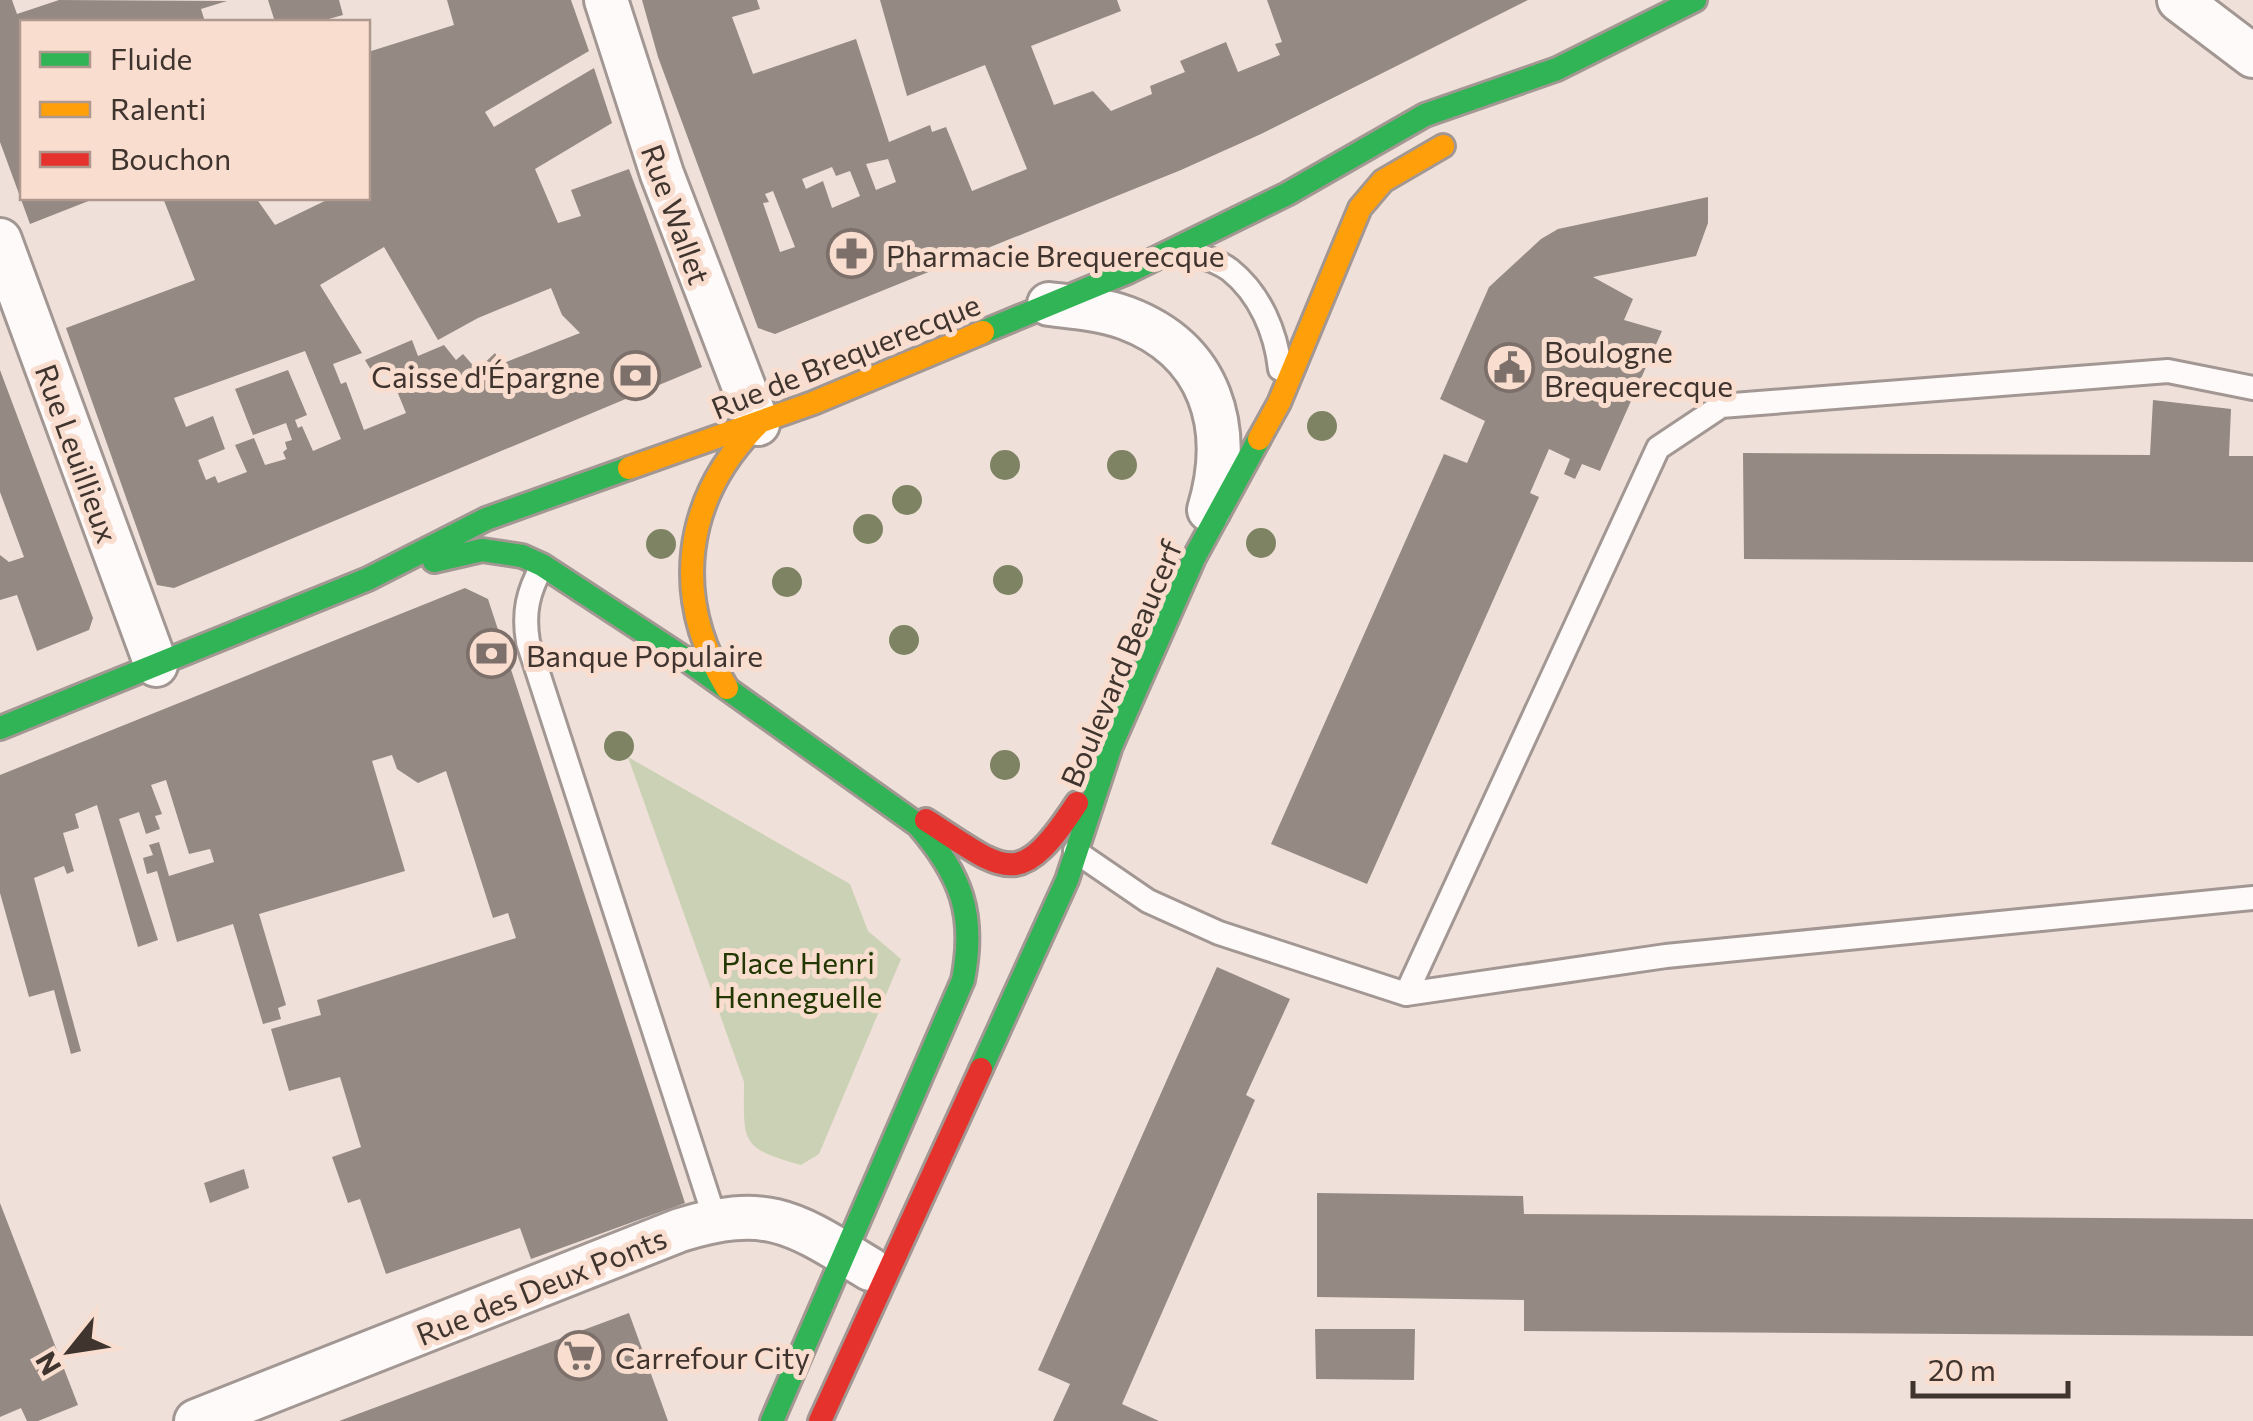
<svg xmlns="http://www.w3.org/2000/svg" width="2253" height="1421" font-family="Commissioner,sans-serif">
<rect width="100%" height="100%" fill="#efe0d9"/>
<path fill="#cbd1b4" d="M628 757 850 884 868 931 901 959 819 1154 801 1165C739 1148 744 1142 744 1082Z"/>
<path fill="#948a83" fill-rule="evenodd" d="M0 0H12L17 14 59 0 227 1 201 9 205 22H22V198H90L91 200 30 224 0 142Z
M268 0H339L343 15 318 22H275Z
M447 0H571L589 51 485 112 494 127 594 68 612 123 535 169 558 223 581 216 571 190 629 169 702 367 174 588 157 585 66 328 195 280 163 198H256L275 225 331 198H368V52L454 25ZM384 247 438 340 478 318 551 288 562 315 580 333 501 364 495 353 477 370 463 354 456 360 444 345 418 356 412 340 365 360 374 375 388 369 406 413 364 430 346 382 341 384 333 364 362 353 320 285ZM305 351 341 439 313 451 302 426 298 428 295 420 307 415 288 370 235 389 253 435 286 423 292 440 285 442 287 449 283 452 286 459 265 465 254 438 235 445 247 472 218 483 215 476 206 480 198 460 225 449 213 416 186 427 174 398Z
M642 0H757L760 9 732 17 753 74 856 39 889 142 930 125 932 132 946 127 972 191 1027 169 985 65 907 96 880 0H1117L1121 11 1031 46 1054 105 1093 91 1111 111 1152 94 1150 86 1185 72 1180 61 1226 42 1238 72 1280 55 1275 44 1282 42 1267 0H1528L1261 134 1181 170 775 334 758 328 658 57ZM888 159 896 182 876 190 866 164ZM832 167 836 176 850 171 860 196 832 208 823 181 806 189 802 179ZM773 191 795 247 780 252 763 203 769 202 765 194Z
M1708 197V223L1696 256 1593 277 1633 299 1624 320 1662 331 1600 471 1582 464 1575 479 1564 474 1570 459 1549 449 1530 493 1539 497 1367 884 1271 844 1444 454 1467 463 1485 421 1440 399 1489 287 1541 239 1558 229Z
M0 370 93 618 89 630 37 651 17 595 0 600V555L9 562 24 557 0 492Z
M2153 400 2231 409 2229 456H2253V562L1744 559 1743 453 2150 455Z
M465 588 488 599 685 1203 531 1259 520 1228 386 1274 360 1199 348 1203 332 1157 361 1147 340 1077 289 1091 271 1029 321 1015 317 1000 516 938 508 913 493 918 446 771 418 783 397 769 392 755 372 761 405 871 259 914 286 1005 278 1008 281 1019 263 1024 233 924 177 942 157 871 147 874 143 858 153 855 149 845 159 842 169 876 214 862 210 849 189 854 166 780 151 785 162 814 155 816 160 829 146 834 139 812 119 819 158 940 138 947 97 805 75 814 79 828 63 833 74 871 67 874 64 866 34 878 81 1051 71 1054 54 990 29 997 0 893V775Z
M1217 967 1290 999 1246 1095 1255 1100 1122 1404 1159 1421H1053L1070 1384 1038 1370Z
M244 1169 249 1188 210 1203 204 1183Z
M1317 1193 1523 1196 1524 1214 2253 1219V1336L1524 1331V1300L1317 1297Z
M0 1203 78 1405 38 1421H27L21 1408 0 1417Z
M629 1313 668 1421H339Z
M1315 1329H1415L1414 1380 1316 1379Z"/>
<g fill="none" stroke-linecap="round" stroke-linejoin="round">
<defs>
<path id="lane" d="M1185 251C1200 256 1217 260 1230 270 1260 294 1276 332 1280 369
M542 566C528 592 523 612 528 642L715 1219
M1075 851 1148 901 1219 933 1406 994 1666 956 2253 898
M1406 994 1658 448 1721 406 2168 371 2253 388"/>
<path id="street" d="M606 0 662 174 758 424
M2179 0 2253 56
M0 240 156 665
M1049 304C1075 307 1101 309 1126 318 1211 350 1234 427 1209 510
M196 1421 680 1230C769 1203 794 1223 870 1269"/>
<path id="fast" d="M983 332 1128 272 1287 194 1425 115 1557 69 1695 0
M434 561 482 550 522 556 542 565 687 660 918 825C961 875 976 914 963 980L772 1421
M0 728 368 579 486 519 629 468
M981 1069 1067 880 1111 746 1194 558 1259 439"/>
<path id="slow" d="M1259 439 1279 403 1360 208 1383 181 1443 146
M629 468 813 403 983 332
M727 688C671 597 683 499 758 424"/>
<path id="jam" d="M926 820C1006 871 1018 893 1077 803
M820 1421 981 1069"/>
</defs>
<use href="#lane" stroke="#a29792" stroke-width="28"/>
<use href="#street" stroke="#a29792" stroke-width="48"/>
<use href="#fast" stroke="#a29792" stroke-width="28"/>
<use href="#slow" stroke="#a29792" stroke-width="28"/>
<use href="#jam" stroke="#a29792" stroke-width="28"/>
<use href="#lane" stroke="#fdfaf9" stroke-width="22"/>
<use href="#street" stroke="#fdfaf9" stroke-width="42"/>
<use href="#fast" stroke="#30b455" stroke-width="22"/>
<use href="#slow" stroke="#ff9f0a" stroke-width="22"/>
<use href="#jam" stroke="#e5322d" stroke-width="22"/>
</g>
<g fill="#7e8363">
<circle cx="1322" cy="426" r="15"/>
<circle cx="1005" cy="465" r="15"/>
<circle cx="1122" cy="465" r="15"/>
<circle cx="907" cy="500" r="15"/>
<circle cx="868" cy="529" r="15"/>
<circle cx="1261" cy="543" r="15"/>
<circle cx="661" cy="544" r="15"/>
<circle cx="1008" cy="580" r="15"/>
<circle cx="787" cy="582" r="15"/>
<circle cx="904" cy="640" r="15"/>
<circle cx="619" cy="746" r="15"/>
<circle cx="1005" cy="765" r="15"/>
</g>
<defs>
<symbol id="pharmacy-ring" viewBox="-11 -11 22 22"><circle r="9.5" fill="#f9ddcf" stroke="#7d706a" stroke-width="1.5"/><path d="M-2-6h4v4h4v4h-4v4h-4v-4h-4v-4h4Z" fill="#7d706a"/></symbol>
<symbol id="civic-ring" viewBox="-11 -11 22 22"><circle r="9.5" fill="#f9ddcf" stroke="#7d706a" stroke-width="1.5"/><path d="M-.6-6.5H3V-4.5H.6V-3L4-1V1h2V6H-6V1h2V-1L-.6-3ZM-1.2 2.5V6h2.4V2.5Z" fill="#7d706a"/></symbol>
<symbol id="bank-ring" viewBox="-11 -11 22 22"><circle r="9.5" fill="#f9ddcf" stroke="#7d706a" stroke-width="1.5"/><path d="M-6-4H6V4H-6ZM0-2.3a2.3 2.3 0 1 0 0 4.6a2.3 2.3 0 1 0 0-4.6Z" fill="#7d706a"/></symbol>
<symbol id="supermarket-ring" viewBox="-11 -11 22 22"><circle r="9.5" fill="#f9ddcf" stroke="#7d706a" stroke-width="1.5"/><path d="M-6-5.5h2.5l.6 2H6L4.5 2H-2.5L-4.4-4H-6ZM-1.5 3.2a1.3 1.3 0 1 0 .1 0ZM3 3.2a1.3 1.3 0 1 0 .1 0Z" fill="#7d706a"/></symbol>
</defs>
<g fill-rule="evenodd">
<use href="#pharmacy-ring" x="824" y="226" width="55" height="55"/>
<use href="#civic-ring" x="1482" y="340" width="55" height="55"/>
<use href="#bank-ring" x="608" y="348" width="55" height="55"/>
<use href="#bank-ring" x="464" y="626" width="55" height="55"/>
<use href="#supermarket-ring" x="552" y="1328" width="55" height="55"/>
</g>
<g text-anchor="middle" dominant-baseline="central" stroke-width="10" stroke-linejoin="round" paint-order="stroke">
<g font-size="30" fill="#3f342e" stroke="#f9ddcf">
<text transform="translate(677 214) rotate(70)">Rue Wallet</text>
<text transform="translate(845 355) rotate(-22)">Rue de Brequerecque</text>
<text transform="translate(78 453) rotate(70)">Rue Leuillieux</text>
<text transform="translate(1120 663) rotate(-67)">Boulevard Beaucerf</text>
<text transform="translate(541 1285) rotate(-22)">Rue des Deux Ponts</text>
</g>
<g font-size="30" fill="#3f342e" stroke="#f9ddcf" text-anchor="start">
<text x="886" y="254">Pharmacie Brequerecque</text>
<text x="1544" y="350">Boulogne<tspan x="1544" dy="34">Brequerecque</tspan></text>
<text x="600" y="375" text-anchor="end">Caisse d'Épargne</text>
<text x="526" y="654">Banque Populaire</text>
<text x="615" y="1356">Carrefour City</text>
</g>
<g font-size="30" fill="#223702" stroke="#f9ddcf">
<text x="798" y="961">Place Henri<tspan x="798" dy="34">Henneguelle</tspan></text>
</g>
</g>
<rect x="20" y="20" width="350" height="180" fill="#f9ddcf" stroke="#af998f" stroke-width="2.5"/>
<rect x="40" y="52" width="50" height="15" fill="#30b455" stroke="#af998f" stroke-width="2.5"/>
<text x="110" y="70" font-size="30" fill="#3f342e">Fluide</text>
<rect x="40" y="102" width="50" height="15" fill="#ff9f0a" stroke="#af998f" stroke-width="2.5"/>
<text x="110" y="120" font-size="30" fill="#3f342e">Ralenti</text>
<rect x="40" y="152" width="50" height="15" fill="#e5322d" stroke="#af998f" stroke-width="2.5"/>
<text x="110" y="170" font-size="30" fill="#3f342e">Bouchon</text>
<g transform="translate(70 1351) rotate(240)" stroke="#f9ddcf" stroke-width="8" paint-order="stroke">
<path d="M0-8L18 38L0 25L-18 38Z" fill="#3f342e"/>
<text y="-15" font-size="28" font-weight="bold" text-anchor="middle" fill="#3f342e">N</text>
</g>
<path d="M1913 1381v15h155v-15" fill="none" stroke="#3f342e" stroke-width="5"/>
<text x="1928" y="1381" font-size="30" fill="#3f342e" stroke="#f9ddcf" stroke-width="8" paint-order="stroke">20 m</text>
</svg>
